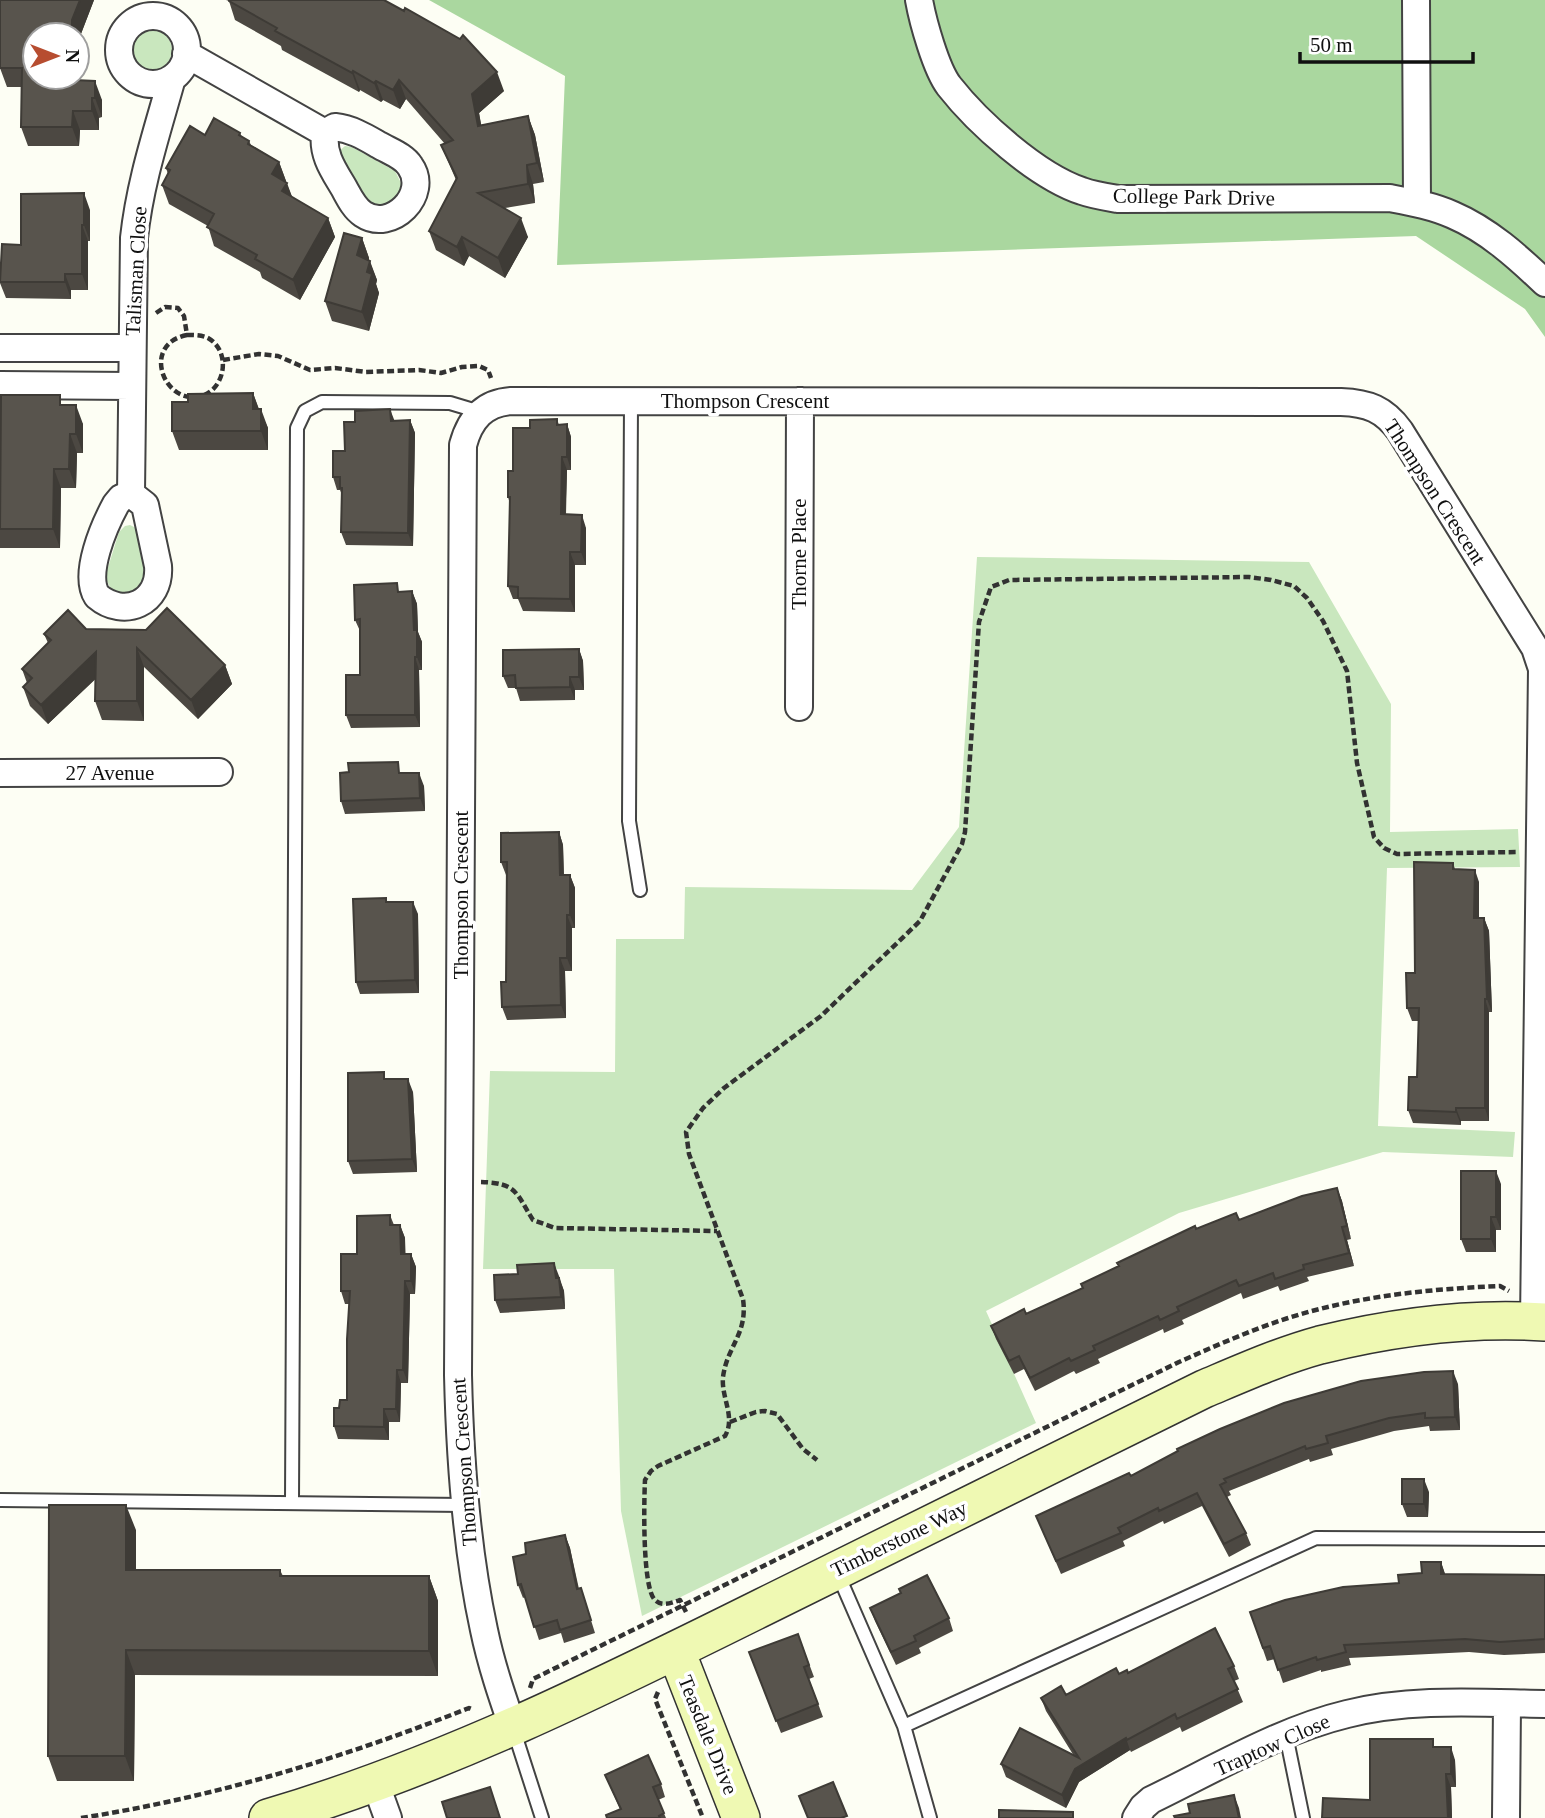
<svg xmlns="http://www.w3.org/2000/svg" width="1545" height="1818" font-family="Georgia,serif">
<rect width="100%" height="100%" fill="#fdfef4"/>
<path fill="#c9e7be" d="M130 50a21 21 0 1 1 42 0a21 21 0 1 1-42 0Z
M345 146 352 147 395 171 402 185 400 197 383 207 367 201 338 152Z
M130 525 136 528 138 532 146 575 141 589 128 596 112 591 105 577 119 532 125 526Z
M977 557 1309 562 1391 704 1390 832 1518 829 1520 867 1387 868 1378 1126 1515 1132 1513 1157 1383 1152 1179 1213 986 1311 1036 1423 642 1616 621 1511 614 1269H483L490 1071 615 1072 616 939H684L685 887 912 890 959 827Z"/>
<path fill="#aad79f" d="M429 0H1545V337L1525 309 1416 236 557 265 565 76Z"/>
<g fill="none" stroke-linecap="round" stroke-linejoin="round">
<defs>
<path id="lane" d="M631 401 629 821 640 890
M0 1500 464 1505
M292 1503 297 428 305 411 322 402 450 403 480 412
M837 1572 904 1726
M513 1728 542 1818
M1286 1735 1303 1818
M930 1818 904 1726 1316 1538 1545 1539"/>
<path id="street" d="M919 0C923 22 936 69 949 86 978 123 1037 176 1082 191 1093 195 1106 197 1118 199L1390 198C1411 202 1433 206 1453 215 1488 230 1518 257 1545 283
M1416 0 1417 203
M119 50a34 34 0 1 1 68 0a34 34 0 1 1-68 0Z
M186 54 325 133
M335 127C352 129 365 137 379 145 389 151 404 156 410 166 430 194 391 233 363 214 354 208 349 197 344 188 334 171 322 155 325 133Z
M0 348H132
M0 385 131 386
M131 494 145 505 158 566C161 603 124 619 97 596 83 574 104 526 116 504L121 498 131 494 134 238C140 182 157 132 172 78
M799 707 800 401
M0 773 219 772
M513 1728C502 1696 491 1664 484 1630 466 1547 460 1461 458 1375L463 445C470 419 484 403 511 401L1341 402C1368 403 1384 409 1400 431L1535 648 1542 669 1534 1321
M375 1782 388 1818
M1136 1818 1143 1807 1151 1800C1213 1770 1280 1730 1347 1714 1411 1698 1480 1703 1545 1704
M1506 1818 1507 1704"/>
<path id="secondary" d="M676 1651 741 1818
M268 1818C441 1767 602 1687 763 1607 910 1534 1057 1462 1204 1389 1242 1373 1280 1356 1320 1345 1393 1327 1470 1317 1545 1322"/>
</defs>
<use href="#lane" stroke="#434343" stroke-width="16"/>
<use href="#street" stroke="#434343" stroke-width="30"/>
<use href="#secondary" stroke="#323232" stroke-width="40"/>
<path stroke="#323232" stroke-width="4.5" stroke-dasharray="7 3.5" stroke-linecap="butt" d="M156 313 165 307 178 308 184 316 187 335
M187 335C194 335 202 335 208 338 231 351 226 388 202 396 164 407 140 344 187 335Z
M223 360 259 354 278 356 310 370 335 368 366 372 419 370 441 373 462 367 479 366 488 370 491 378
M481 1182C517 1183 516 1193 533 1220L555 1228 717 1231
M730 1422 756 1412 765 1411 777 1414 803 1449 817 1460
M686 1612 680 1600C671 1603 662 1607 655 1600 642 1588 644 1500 645 1480L651 1471 658 1466 725 1436C736 1417 721 1398 723 1377 727 1346 748 1334 743 1299L689 1154 686 1132 703 1108 724 1088 821 1016 920 921 962 844 965 832 979 622 991 587 1009 580 1249 577 1271 580 1294 586 1307 598 1323 621 1347 671 1357 763 1374 837 1384 848 1397 854 1518 852
M530 1688 533 1679 1179 1362C1215 1346 1251 1330 1288 1318 1357 1296 1429 1289 1500 1286L1509 1291
M658 1692 655 1699 703 1818
M81 1818C215 1797 343 1758 469 1708L474 1710"/>
<use href="#lane" stroke="#fff" stroke-width="12"/>
<use href="#street" stroke="#fff" stroke-width="26"/>
<use href="#secondary" stroke="#eff9b3" stroke-width="37"/>
</g>
<path fill="#4c4842" d="M0 0H94L79 39 80 80 102 100V117L99 118V130H80L79 146H28L21 127V87H7L0 68Z
M226 0H384L504 91 479 113 481 125 528 116 535 135 544 182 533 184 535 203 505 208 528 237 505 278 469 256 464 266 436 250 429 231 456 180 441 145 445 144 406 99 400 109 383 100 381 102 360 90 359 92 282 50 281 46 235 20 229 1Z
M240 133 242 137 249 141 251 145 279 162 286 181V182L292 197 328 218 335 237 300 300 262 278 260 272 214 246 208 226 169 204 162 185 168 174 166 168 205 135Z
M90 210V241H88V290H71V299L6 298 0 283V276L21 245Z
M362 238 369 258V260L377 280 376 284 379 293 369 331 332 321 325 301Z
M253 393 259 409 268 428V450H179L172 431 188 402Z
M64 405 83 424V453H77L76 488H61L60 548H0V412Z
M557 419 559 425 567 424 571 437V470H567L566 515 586 528V565H575V612L523 611 518 599H513L508 586 510 504 508 497 513 471 530 428Z
M410 420 415 433 413 546 346 545 341 532 342 495 340 490H337L333 477 345 451 395 421Z
M400 591H412L417 604 418 632 422 642V670H419L420 727 351 728 346 715 360 675V631L355 620Z
M86 629 225 665 232 684 198 719 144 667V721L102 720 95 701 96 678 48 724 30 706 23 687 27 683 22 669 48 643 44 634Z
M579 649 583 661 584 690H575V700L520 701 516 688H508L503 676Z
M349 772 402 773 424 786 425 811 345 814 341 801Z
M559 832 563 845 564 875H570L575 888V928H572V971H565L566 1018 507 1020 502 1007 506 982 507 875H506L501 862Z
M1453 863 1455 869 1479 882V918H1484L1489 931 1492 1012H1489V1121H1461V1125L1413 1123 1408 1110 1417 1077 1419 1021H1412L1407 1008 1415 973Z
M386 898 387 902 418 914 419 993 360 994 356 982Z
M387 1079 413 1092 417 1172 353 1174 348 1161Z
M1501 1184V1230H1496V1252H1466L1461 1239Z
M1337 1188 1342 1201 1351 1239 1347 1240 1354 1266 1307 1277 1309 1281 1280 1291 1278 1286 1243 1299 1241 1293 1182 1320 1184 1324 1164 1333 1163 1329 1098 1359 1100 1363 1076 1374 1074 1371 1035 1391 1024 1369 1014 1374 996 1339 991 1326 1026 1314 1082 1288 1119 1266 1196 1229 1239 1220Z
M390 1215 394 1225H400L405 1238V1254H411L416 1267 415 1294H410L408 1383H401L400 1422H389V1440L338 1439 334 1426 339 1408 347 1400 349 1304H345L341 1291 357 1254Z
M559 1276 564 1291 565 1309 500 1313 495 1300Z
M1458 1384 1460 1430 1430 1431 1429 1426 1394 1431 1331 1449 1333 1455 1310 1462 1309 1459 1229 1491 1231 1495 1227 1497 1246 1533 1251 1545 1229 1557 1202 1506 1164 1524 1163 1521 1123 1541 1125 1546 1061 1574 1036 1516 1131 1476Z
M1429 1492 1428 1517H1407L1402 1504Z
M136 1530V1570H280L283 1576H429L438 1601V1676L135 1675 134 1781H57L48 1756Z
M565 1535 570 1548 579 1589 585 1601 595 1633 564 1643 561 1633 539 1640 525 1597 523 1598 518 1585 526 1554Z
M1441 1562 1445 1574 1545 1575V1653L1504 1655 1469 1652 1349 1658 1351 1665 1321 1672V1670L1283 1683 1275 1659 1267 1661 1250 1612 1399 1583 1422 1573Z
M870 1608 949 1618 953 1631 919 1648 921 1653 896 1665 875 1621Z
M798 1634 814 1677 809 1679 823 1717 781 1733 749 1652Z
M1234 1666 1239 1679 1234 1681 1243 1702 1182 1732 1180 1727 1131 1752 1130 1750 1079 1782 1066 1808 1006 1777 1001 1764 1074 1756 1046 1711 1041 1698 1066 1695 1128 1673Z
M1436 1747 1455 1760 1456 1787H1451L1452 1818 1370 1800Z
M605 1775 661 1784 665 1797 658 1800 666 1818H607L620 1809Z"/>
<path fill="#3e3b36" d="M80 0H94L79 39 81 100 74 80V77H77V35H72V20Z
M353 71 360 90 359 92 352 73Z
M497 72 504 91 479 113 485 145 478 126 472 94Z
M399 80 406 99 400 109 393 90Z
M95 81 102 100V117L95 98Z
M376 81 383 100 381 102 374 83Z
M92 98 99 118V130L92 111Z
M73 111 80 130 79 146 72 127Z
M528 116 535 135 544 182 537 163Z
M279 162 286 181 279 194 272 174Z
M527 165 533 184 535 203 528 184Z
M287 183 294 202 282 191Z
M84 193 90 210V241L84 225Z
M328 218 335 237 300 300 293 280Z
M521 218 528 237 505 278 498 258Z
M82 225 88 241V290L82 274Z
M462 237 469 256 464 266 457 247Z
M362 238 369 258 364 274 357 255Z
M370 261 377 280 376 284 379 293 369 331 362 312 367 272Z
M65 274 71 290V299L65 282Z
M253 393 260 413 253 409Z
M76 405 83 424V453L76 434Z
M261 409 268 428V450L261 431Z
M390 409 395 422 391 421Z
M410 420 415 433 413 546 408 533Z
M567 424 571 437V470L567 457Z
M70 434 77 453 76 488 69 469Z
M562 457 567 470 565 527 561 514Z
M54 469 61 488 60 548 53 529Z
M582 515 586 528V565L581 552Z
M570 552 575 565V612L570 599Z
M412 591 417 604 418 632 422 642V670L417 657 414 630Z
M137 648 144 667V721L137 701Z
M579 649 583 661 584 690 579 677Z
M96 652 103 672 48 724 41 705Z
M415 657 419 670 420 727 415 715Z
M225 665 232 684 198 719 191 700Z
M570 677 575 690V700L570 687Z
M419 773 424 786 425 811 420 798Z
M559 832 563 845 564 888 560 875Z
M1475 870 1479 882V931L1474 918Z
M570 875 575 888V928L570 915Z
M413 902 418 914 419 993 415 980Z
M567 915 572 928V971L567 958Z
M1484 918 1489 931 1492 1012 1487 999Z
M560 958 565 971 566 1018 561 1005Z
M1485 999 1489 1012V1121L1485 1108Z
M408 1079 413 1092 417 1172 412 1159Z
M1456 1108 1461 1121V1125L1456 1112Z
M1496 1171 1501 1184V1230L1496 1217Z
M1337 1188 1342 1201 1351 1239 1347 1226Z
M1491 1217 1496 1230V1252L1491 1239Z
M400 1225 405 1238 406 1267 401 1254Z
M1342 1227 1347 1240 1354 1266 1349 1253Z
M411 1254 416 1267 415 1294 411 1281Z
M554 1263 559 1276 560 1290 559 1278 564 1291 565 1309 556 1278Z
M405 1281 410 1294 408 1383 403 1370Z
M397 1370 401 1383 400 1422 396 1409Z
M1453 1371 1458 1384 1460 1430 1455 1417Z
M384 1409 389 1422V1440L384 1427Z
M1424 1479 1429 1492 1428 1517 1424 1504Z
M126 1505 136 1530V1595L126 1570Z
M565 1535 570 1548 581 1602 577 1589Z
M1441 1562 1445 1574H1441Z
M429 1576 438 1601V1676L429 1651Z
M126 1650 135 1675 134 1781 125 1756Z
M1126 1738 1130 1750 1079 1782 1066 1808 1062 1795 1075 1769Z
M1451 1747 1455 1760 1456 1787 1451 1774Z
M1446 1774 1451 1787 1452 1818H1448Z
M1234 1795 1239 1808 1241 1818H1239Z"/>
<path fill="#58544d" stroke="#3e3b36" stroke-width="2" d="M0 0H80L72 20V35H35V77H74V80L95 81V98H92V111H73L72 127H21L22 68H0Z
M229 0H384L404 11 405 8 460 39 463 35 497 72 472 94 478 126 528 116 537 163 527 165 528 184 478 193 521 218 498 258 462 237 457 247 429 231 457 178 441 145 453 140 399 80 393 90 376 81 374 83 353 71 352 73 275 31 277 28 229 1Z
M214 118 240 133 239 135 249 141 248 144 279 162 272 174 287 183 282 191 328 218 293 280 255 259 257 255 207 227 214 214 162 185 170 170 166 168 190 126 205 135Z
M84 193V225H82V274H65V282H0L2 244 21 245V194Z
M344 233 362 238 357 255 370 261 367 272 372 274 362 312 325 301Z
M253 393V409H261V431H172V402H188V394Z
M1 395H60V405H76V434H70L69 469H54L53 529H0Z
M390 409 391 421 410 420 408 533 341 532 342 488H340V477H333V451H345L344 422H355V411Z
M557 419V425L567 424V457H562L561 514 582 515 581 552H570V599L518 598V587L508 586 510 497H508V471H513V428H530V420Z
M397 583 398 592 412 591 414 630H417V657H415V715H346V675H360V619L355 620 354 585Z
M167 608 225 665 191 700 137 648V701H95L96 652 41 705 23 687 32 678 22 669 51 640 44 634 68 610 86 629 146 630Z
M579 649V677H570V687L516 688 515 675 503 676V650Z
M398 762 399 773H419L420 798 341 801 340 773 349 772 348 763Z
M559 832 560 875H570V915H567V958H560L561 1005 502 1007 501 982H506L507 862H501V833Z
M1414 862 1453 863V869L1475 870 1474 918H1484L1487 999H1485V1108H1456V1112L1408 1110 1409 1077H1417L1419 1008H1407L1406 973H1415Z
M386 898V902H413L415 980 356 982 353 899Z
M384 1072V1079H408L412 1159 348 1161V1073Z
M1461 1171H1496V1217H1491V1239H1461Z
M1337 1188 1347 1226 1342 1227 1349 1253 1303 1265 1304 1269 1275 1279 1273 1273 1239 1286 1236 1280 1177 1307 1179 1311 1160 1320 1158 1316 1093 1346 1095 1350 1071 1361 1069 1358 1030 1378 1019 1356 1009 1361 991 1326 1024 1309 1026 1314 1083 1288 1081 1284 1119 1266 1117 1263 1195 1226 1196 1229 1236 1213 1239 1220 1302 1196Z
M390 1215V1225H400L401 1254H411V1281H405L403 1370H397L396 1409H384V1427L334 1426V1408H339L340 1400H347V1339L350 1291H341V1254H357V1216Z
M554 1263 556 1278H559L561 1297 495 1300 494 1275 518 1274 517 1265Z
M1453 1371 1455 1417 1425 1418V1413L1389 1418 1326 1436 1328 1443 1306 1449 1305 1446 1224 1479 1226 1482 1220 1485 1246 1533 1224 1544 1197 1493 1159 1511 1158 1508 1118 1528 1121 1533 1056 1561 1036 1516 1129 1473 1131 1476 1178 1451 1177 1449 1220 1429 1284 1403 1361 1381 1424 1372Z
M1402 1479H1424V1504H1402Z
M49 1505H126V1570H280V1576H429V1651L126 1650 125 1756H48Z
M565 1535 577 1589 581 1588 591 1620 560 1630 557 1620 534 1627 521 1584 518 1585 513 1557 526 1554 525 1543Z
M1421 1562H1441V1574L1545 1575V1639L1500 1642 1465 1639 1344 1645 1346 1652 1317 1660 1316 1657 1278 1670 1270 1646 1263 1648 1250 1612 1285 1600 1343 1587 1399 1583 1398 1575 1422 1573Z
M927 1575 949 1618 914 1636 916 1641 891 1652 870 1608 901 1593 899 1589Z
M1215 1628 1234 1666 1228 1669 1238 1689 1177 1719 1175 1714 1127 1740 1126 1738 1075 1769 1062 1795 1001 1764 1020 1728 1079 1758 1041 1698 1061 1686 1066 1695 1116 1668 1119 1674 1127 1670 1128 1673Z
M798 1634 809 1665 804 1667 818 1704 776 1721 749 1652Z
M1370 1739H1433V1747H1451V1774H1446L1448 1818H1322L1323 1798 1370 1800Z
M648 1755 661 1784 653 1787 664 1813 659 1816 660 1818H607L606 1815 621 1809 605 1775Z
M833 1782 847 1816 841 1818H808L799 1796Z
M490 1787 500 1818H447L442 1802Z
M1234 1795 1239 1818H1175L1174 1816 1190 1813 1188 1804Z
M999 1810 1073 1812V1818H999Z"/>
<g text-anchor="middle" dominant-baseline="central" stroke-width="7" stroke-linejoin="round" paint-order="stroke">
<g font-size="21" fill="#101010" stroke="#fff">
<text transform="translate(1194 197) rotate(1)">College Park Drive</text>
<text transform="translate(136 271) rotate(-87)">Talisman Close</text>
<text x="745" y="401">Thompson Crescent</text>
<text transform="translate(1435 492) rotate(57)">Thompson Crescent</text>
<text transform="translate(799 554) rotate(-90)">Thorne Place</text>
<text x="110" y="773">27 Avenue</text>
<text transform="translate(461 895) rotate(-90)">Thompson Crescent</text>
<text transform="translate(464 1462) rotate(-94)">Thompson Crescent</text>
<text transform="translate(899 1539) rotate(-26)">Timberstone Way</text>
<text transform="translate(708 1735) rotate(68)">Teasdale Drive</text>
<text transform="translate(1272 1745) rotate(-24)">Traptow Close</text>
</g>
</g>
<g transform="translate(56 56) rotate(90)"><circle r="33" fill="#ffffff" stroke="#9f9f9f" stroke-width="2"/>
<path d="M0-5L12 26L0 18L-12 26Z" fill="#b74d30"/>
<text y="-10" font-size="19" font-weight="bold" text-anchor="middle" fill="#101010">N</text>
</g>
<path d="M1300 52v10h173v-10" fill="none" stroke="#101010" stroke-width="3.5"/>
<text x="1310" y="52" font-size="21" fill="#101010" stroke="#ffffff" stroke-width="5" paint-order="stroke">50 m</text>
</svg>
